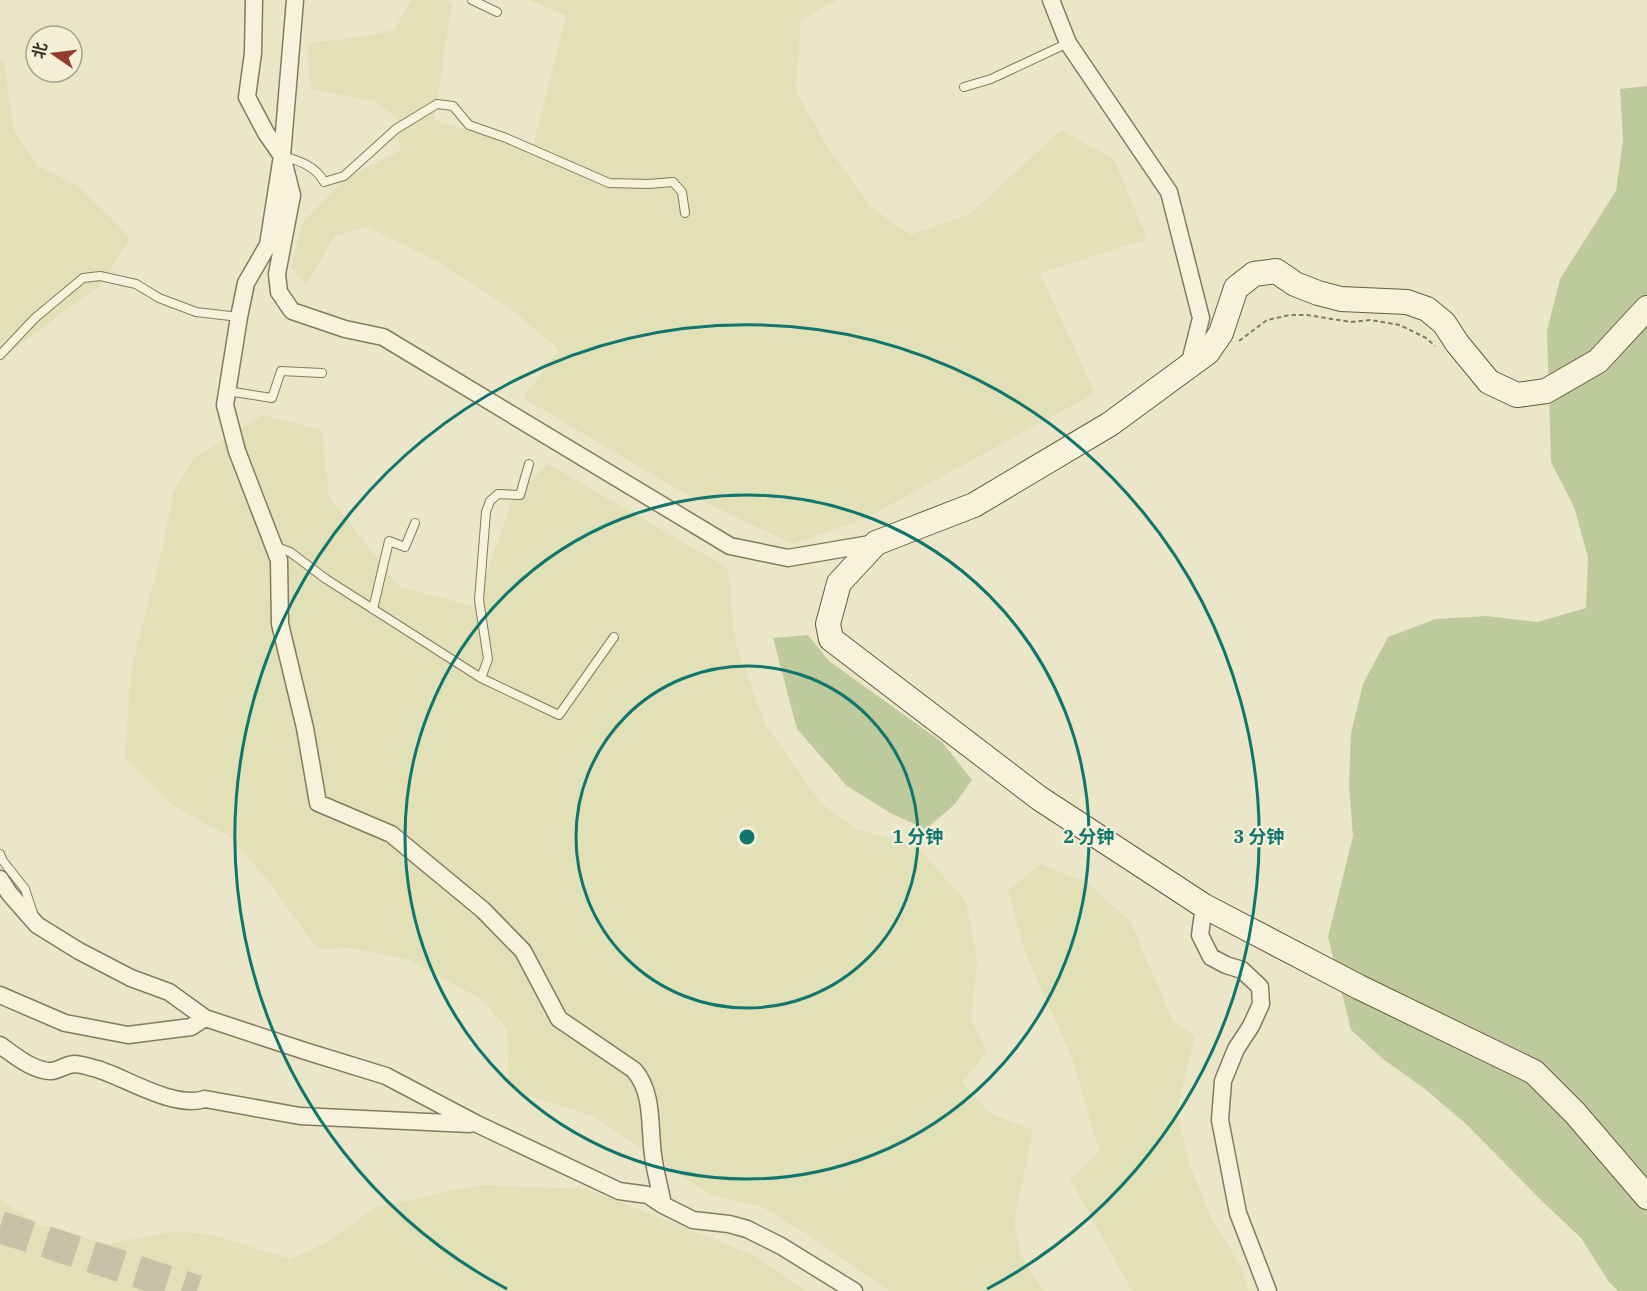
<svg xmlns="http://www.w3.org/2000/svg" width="1647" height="1291" font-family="'IBM Plex Serif','Noto Sans SC',serif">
<rect width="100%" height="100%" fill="#ece6c8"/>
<path fill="#e1e0b6" d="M412 0H442L452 3 434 120 532 150 566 15 529 0H837L801 20 796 91 825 143 870 206 910 235 970 214 1061 130 1114 159 1147 239 1040 273 1095 393 866 518 793 544 675 488 523 398 559 350 510 308 436 261 367 227 335 236 306 285 291 267 303 222 345 179 400 151 397 118 373 101 311 89 307 43 362 37 394 30Z
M0 59 4 61 14 131 38 166 79 187 116 223 130 239 99 286 0 359Z
M262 415 322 430 329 497 400 587 475 607 513 497 548 464 728 568 735 642 765 724 821 803 858 830 915 844 966 902 977 962 971 1019 987 1052 962 1082 989 1113 1033 1130 1014 1222 1021 1256 1044 1291H889L807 1234 762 1207 709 1194 595 1117 509 1089 507 1028 478 997 409 960 351 948 318 950 266 878 229 836 172 805 125 758 131 670 165 537 173 493 193 459Z
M1040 864 1086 882 1130 921 1173 1021 1195 1036 1177 1110 1189 1163 1212 1219 1243 1270 1248 1291H1132L1070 1179 1099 1151 1072 1058 1025 952 1008 891Z
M480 1185 587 1189 753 1255 806 1291H0V1199L38 1224 107 1244 175 1231 213 1235 290 1259 327 1242 376 1207Z"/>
<path fill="#bfca9c" d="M1647 86V1291H1618L1609 1282 1581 1238 1543 1202 1466 1124 1425 1089 1383 1059 1351 1030 1328 937 1353 836 1349 785 1351 733 1363 684 1388 637 1436 619 1487 616 1537 622 1586 608 1588 557 1574 507 1551 462 1547 330 1560 279 1616 191 1623 140 1620 89Z
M808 635 829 661 942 742 972 780 955 804 926 829 892 814 847 786 797 729 773 638Z"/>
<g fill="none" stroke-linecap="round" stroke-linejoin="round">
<path stroke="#c8c1a7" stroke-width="32" stroke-dasharray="32 16" stroke-linecap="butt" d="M0 1227 197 1291"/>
<defs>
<path id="lane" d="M472 0 497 12
M964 87 991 79 1068 43
M283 156C299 161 316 166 324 182L344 176 396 129 437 104 453 106 469 125 506 138 609 183 648 184 673 182 682 192 685 213
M0 355 35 318 83 278 100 276 136 284 159 298 196 312 239 317
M227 391 272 398 281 371 322 373
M274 546 290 552 326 579 481 678 559 715 614 637
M373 609 389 541 405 547 415 523
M481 678 488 659 479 600 486 512 490 501 498 494 520 495 529 464
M0 854 3 861 25 889 34 916"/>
<path id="street" d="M254 0 253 53 247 97 266 133 282 156 292 195 277 274 279 292 292 311 345 329 383 337 730 546 788 558 876 543
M295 0 282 156 268 245 246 283 239 317 225 405 237 451 279 560 280 624 305 728 318 803 391 834 483 910 523 951 559 1019 634 1070C654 1093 649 1126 653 1155 655 1171 660 1188 663 1205
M1051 0 1068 43 1169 192 1201 318 1189 366
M0 879 9 893 37 925 79 951 131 978 169 992 205 1018 305 1051 386 1076 477 1124 619 1191 648 1195 663 1205 693 1220 729 1224 747 1229 781 1246 854 1291
M1204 906 1200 935 1211 957 1226 965 1242 970 1260 987 1261 1004 1251 1026 1236 1049 1223 1081 1220 1120 1238 1213 1268 1291
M0 995 65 1023 128 1035 191 1027 205 1018
M0 1045C14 1055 27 1066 43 1070 56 1074 63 1065 74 1064 80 1064 90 1067 97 1069 127 1078 173 1109 205 1099L300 1116 470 1124"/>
<path id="secondary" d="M1647 308 1598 361 1546 391 1517 395 1489 382 1457 343 1444 323 1427 309 1407 302 1341 299 1318 293 1295 284 1276 271 1254 274 1236 288 1221 333 1208 352 1110 424 974 505 876 543 839 583 828 624 831 639 1039 798 1204 906 1359 987 1534 1072 1575 1113 1647 1197"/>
</defs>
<use href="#lane" stroke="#87795e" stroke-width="10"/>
<use href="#street" stroke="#87795e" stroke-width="19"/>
<use href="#secondary" stroke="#695a41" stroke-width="26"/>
<path stroke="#87795e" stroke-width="2" stroke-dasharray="4.5 3" stroke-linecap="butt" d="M1239 341 1267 320 1290 315H1307L1351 322 1370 320 1400 325 1426 338 1435 346"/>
<use href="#lane" stroke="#f7f2db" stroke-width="8"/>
<use href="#street" stroke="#f7f2db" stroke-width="16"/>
<use href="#secondary" stroke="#f7f2db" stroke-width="24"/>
</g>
<g fill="none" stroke="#0f766e" stroke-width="3">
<circle cx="747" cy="837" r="171"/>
<circle cx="747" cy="837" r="342"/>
<path d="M507 1289A512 512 0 1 1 987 1289"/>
</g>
<circle cx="747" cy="837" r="9" fill="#0f766e" stroke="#f4efd7" stroke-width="3"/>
<g font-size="18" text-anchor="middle" font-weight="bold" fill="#0f766e" stroke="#f4efd7" stroke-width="4.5" stroke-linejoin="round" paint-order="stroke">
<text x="918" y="843">1 分钟</text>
<text x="1089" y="843">2 分钟</text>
<text x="1259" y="843">3 分钟</text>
</g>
<g transform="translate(54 54) rotate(284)"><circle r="28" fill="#f4efd7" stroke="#a9a28e" stroke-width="1.5"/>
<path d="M0-4.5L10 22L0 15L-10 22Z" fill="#933d31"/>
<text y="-9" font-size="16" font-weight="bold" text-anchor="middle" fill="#382f21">北</text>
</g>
</svg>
